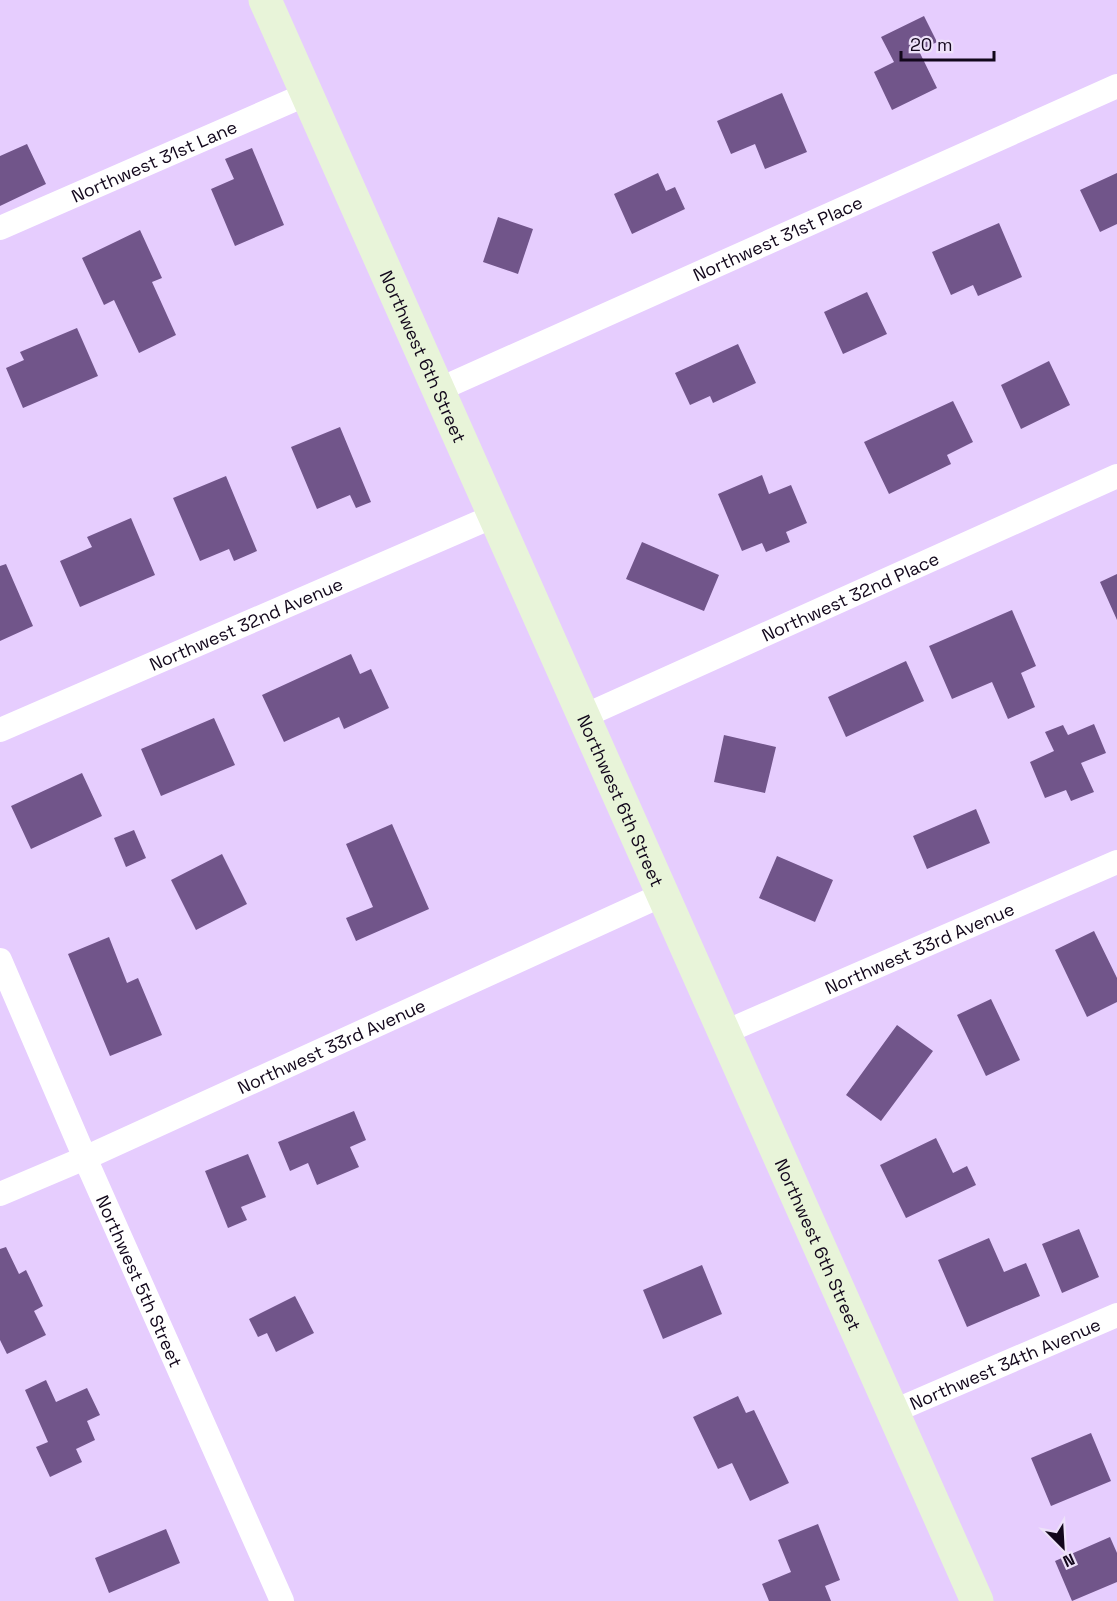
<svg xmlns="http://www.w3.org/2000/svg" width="1117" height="1601" font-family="'Space Grotesk',sans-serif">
<rect width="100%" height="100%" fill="#e6cdfe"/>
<path fill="#71558a" d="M924 16 937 42 919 51 937 88 892 110 874 72 894 62 881 37Z
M782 93 807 152 765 169 755 144 731 154 717 121Z
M27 144 46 184 0 206V156Z
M252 148 284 225 235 246 211 189 234 179 225 159Z
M658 173 666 191 675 187 685 209 632 234 614 194Z
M1117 173V224L1100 232 1080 190Z
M498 217 533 229 518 274 483 262Z
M999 223 1022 277 978 296 973 285 951 295 932 252Z
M140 230 162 278 152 282 176 335 139 353 114 300 104 305 82 258Z
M867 292 887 334 843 354 824 312Z
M77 328 98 376 23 408 6 368 24 360 20 352Z
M738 344 756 383 713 403 710 396 690 405 675 373Z
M1049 361 1070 405 1021 429 1001 385Z
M953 401 973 442 947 455 951 464 889 494 864 442Z
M340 427 371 502 356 508 350 495 317 509 291 447Z
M762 475 769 494 791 485 807 523 786 532 790 542 766 552 762 543 742 551 718 494Z
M226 476 257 551 234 561 229 549 200 561 173 498Z
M131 518 155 575 80 607 60 561 92 547 87 537Z
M642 542 719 575 704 611 626 579Z
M6 564 33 626 0 641V566Z
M1117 574V620L1100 582Z
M1012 610 1036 666 1021 673 1035 707 1008 719 992 682 952 699 929 646Z
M351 654 360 674 371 669 389 708 344 729 339 717 284 742 262 695Z
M906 661 924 701 846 737 828 697Z
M214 718 235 765 161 796 141 749Z
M1094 724 1106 753 1081 763 1094 792 1071 801 1066 790 1045 798 1030 762 1054 751 1045 732 1063 725 1068 735Z
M724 735 776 747 765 793 714 782Z
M82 773 102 816 31 849 11 806Z
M976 809 990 843 927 869 913 836Z
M392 824 429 909 356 941 346 918 373 907 346 844Z
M134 830 146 858 126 867 114 838Z
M222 854 247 904 196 930 171 880Z
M777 856 833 880 815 922 759 898Z
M1094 931 1117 978V1002L1087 1017 1055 950Z
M109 937 127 983 138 978 162 1035 110 1056 68 954Z
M991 999 1020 1060 986 1076 957 1015Z
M897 1025 933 1051 881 1121 846 1095Z
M354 1111 366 1140 350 1147 359 1167 317 1185 308 1163 290 1171 278 1142Z
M936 1138 953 1173 967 1166 976 1185 906 1218 880 1165Z
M248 1154 266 1197 241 1207 247 1220 228 1228 205 1171Z
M1079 1229 1099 1277 1062 1293 1042 1244Z
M989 1238 1004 1272 1026 1263 1040 1296 967 1327 938 1260Z
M6 1247 19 1274 26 1270 43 1306 34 1311 46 1335 7 1354 0 1340V1249Z
M702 1265 722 1314 663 1339 643 1290Z
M295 1296 314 1333 276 1352 267 1333 258 1337 249 1319Z
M46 1380 56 1402 87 1388 100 1415 87 1421 95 1440 76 1449 82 1462 50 1477 36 1447 48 1442 25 1390Z
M738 1396 746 1413 754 1410 789 1483 750 1501 732 1463 718 1469 693 1417Z
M1091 1433 1111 1481 1051 1506 1031 1458Z
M818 1524 840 1580 825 1586 831 1601H769L762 1584 791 1572 778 1540Z
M166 1529 180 1563 109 1593 95 1558Z
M1110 1537 1117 1553V1582L1072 1601 1055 1561Z"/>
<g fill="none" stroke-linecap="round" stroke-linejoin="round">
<g stroke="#fff" stroke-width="24">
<path id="s1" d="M0 228 307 94"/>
<path id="s2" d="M438 390 1117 86"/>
<path id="s3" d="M582 717 1117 476"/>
<path id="s4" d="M0 730 494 516"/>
<path id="s5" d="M0 960 85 1158 282 1601"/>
<path id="s6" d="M723 1033 1117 862"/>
<path id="s7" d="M0 1194 85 1158 662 895"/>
<path id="s8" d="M892 1412 1117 1315"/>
</g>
<path stroke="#e8f4d9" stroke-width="33" id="s9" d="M265 0 977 1601"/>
</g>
<g text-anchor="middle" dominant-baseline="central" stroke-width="5" stroke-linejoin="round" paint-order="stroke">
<g font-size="18" fill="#12071b" stroke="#ede1f9">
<text stroke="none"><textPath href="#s1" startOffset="168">Northwest 31st Lane</textPath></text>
<text stroke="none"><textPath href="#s2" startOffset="372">Northwest 31st Place</textPath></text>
<text stroke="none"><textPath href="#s9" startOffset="390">Northwest 6th Street</textPath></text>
<text stroke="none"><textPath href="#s3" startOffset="294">Northwest 32nd Place</textPath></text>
<text stroke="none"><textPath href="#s4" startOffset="268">Northwest 32nd Avenue</textPath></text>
<text stroke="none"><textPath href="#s9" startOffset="876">Northwest 6th Street</textPath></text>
<text stroke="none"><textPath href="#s6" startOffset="214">Northwest 33rd Avenue</textPath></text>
<text stroke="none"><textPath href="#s7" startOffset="363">Northwest 33rd Avenue</textPath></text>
<text stroke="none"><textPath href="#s9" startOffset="1362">Northwest 6th Street</textPath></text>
<text stroke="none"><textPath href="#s5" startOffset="350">Northwest 5th Street</textPath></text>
<text stroke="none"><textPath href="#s8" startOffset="123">Northwest 34th Avenue</textPath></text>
</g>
</g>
<g transform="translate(1063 1547) rotate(156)" stroke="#ede1f9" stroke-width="4.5" paint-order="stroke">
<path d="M0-4.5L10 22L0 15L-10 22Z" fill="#12071b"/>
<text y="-9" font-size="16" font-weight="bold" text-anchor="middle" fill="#12071b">N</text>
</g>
<path d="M901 51v9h93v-9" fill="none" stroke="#12071b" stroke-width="3"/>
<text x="910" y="51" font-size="18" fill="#12071b" stroke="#ede1f9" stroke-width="4.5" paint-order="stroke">20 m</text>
</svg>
